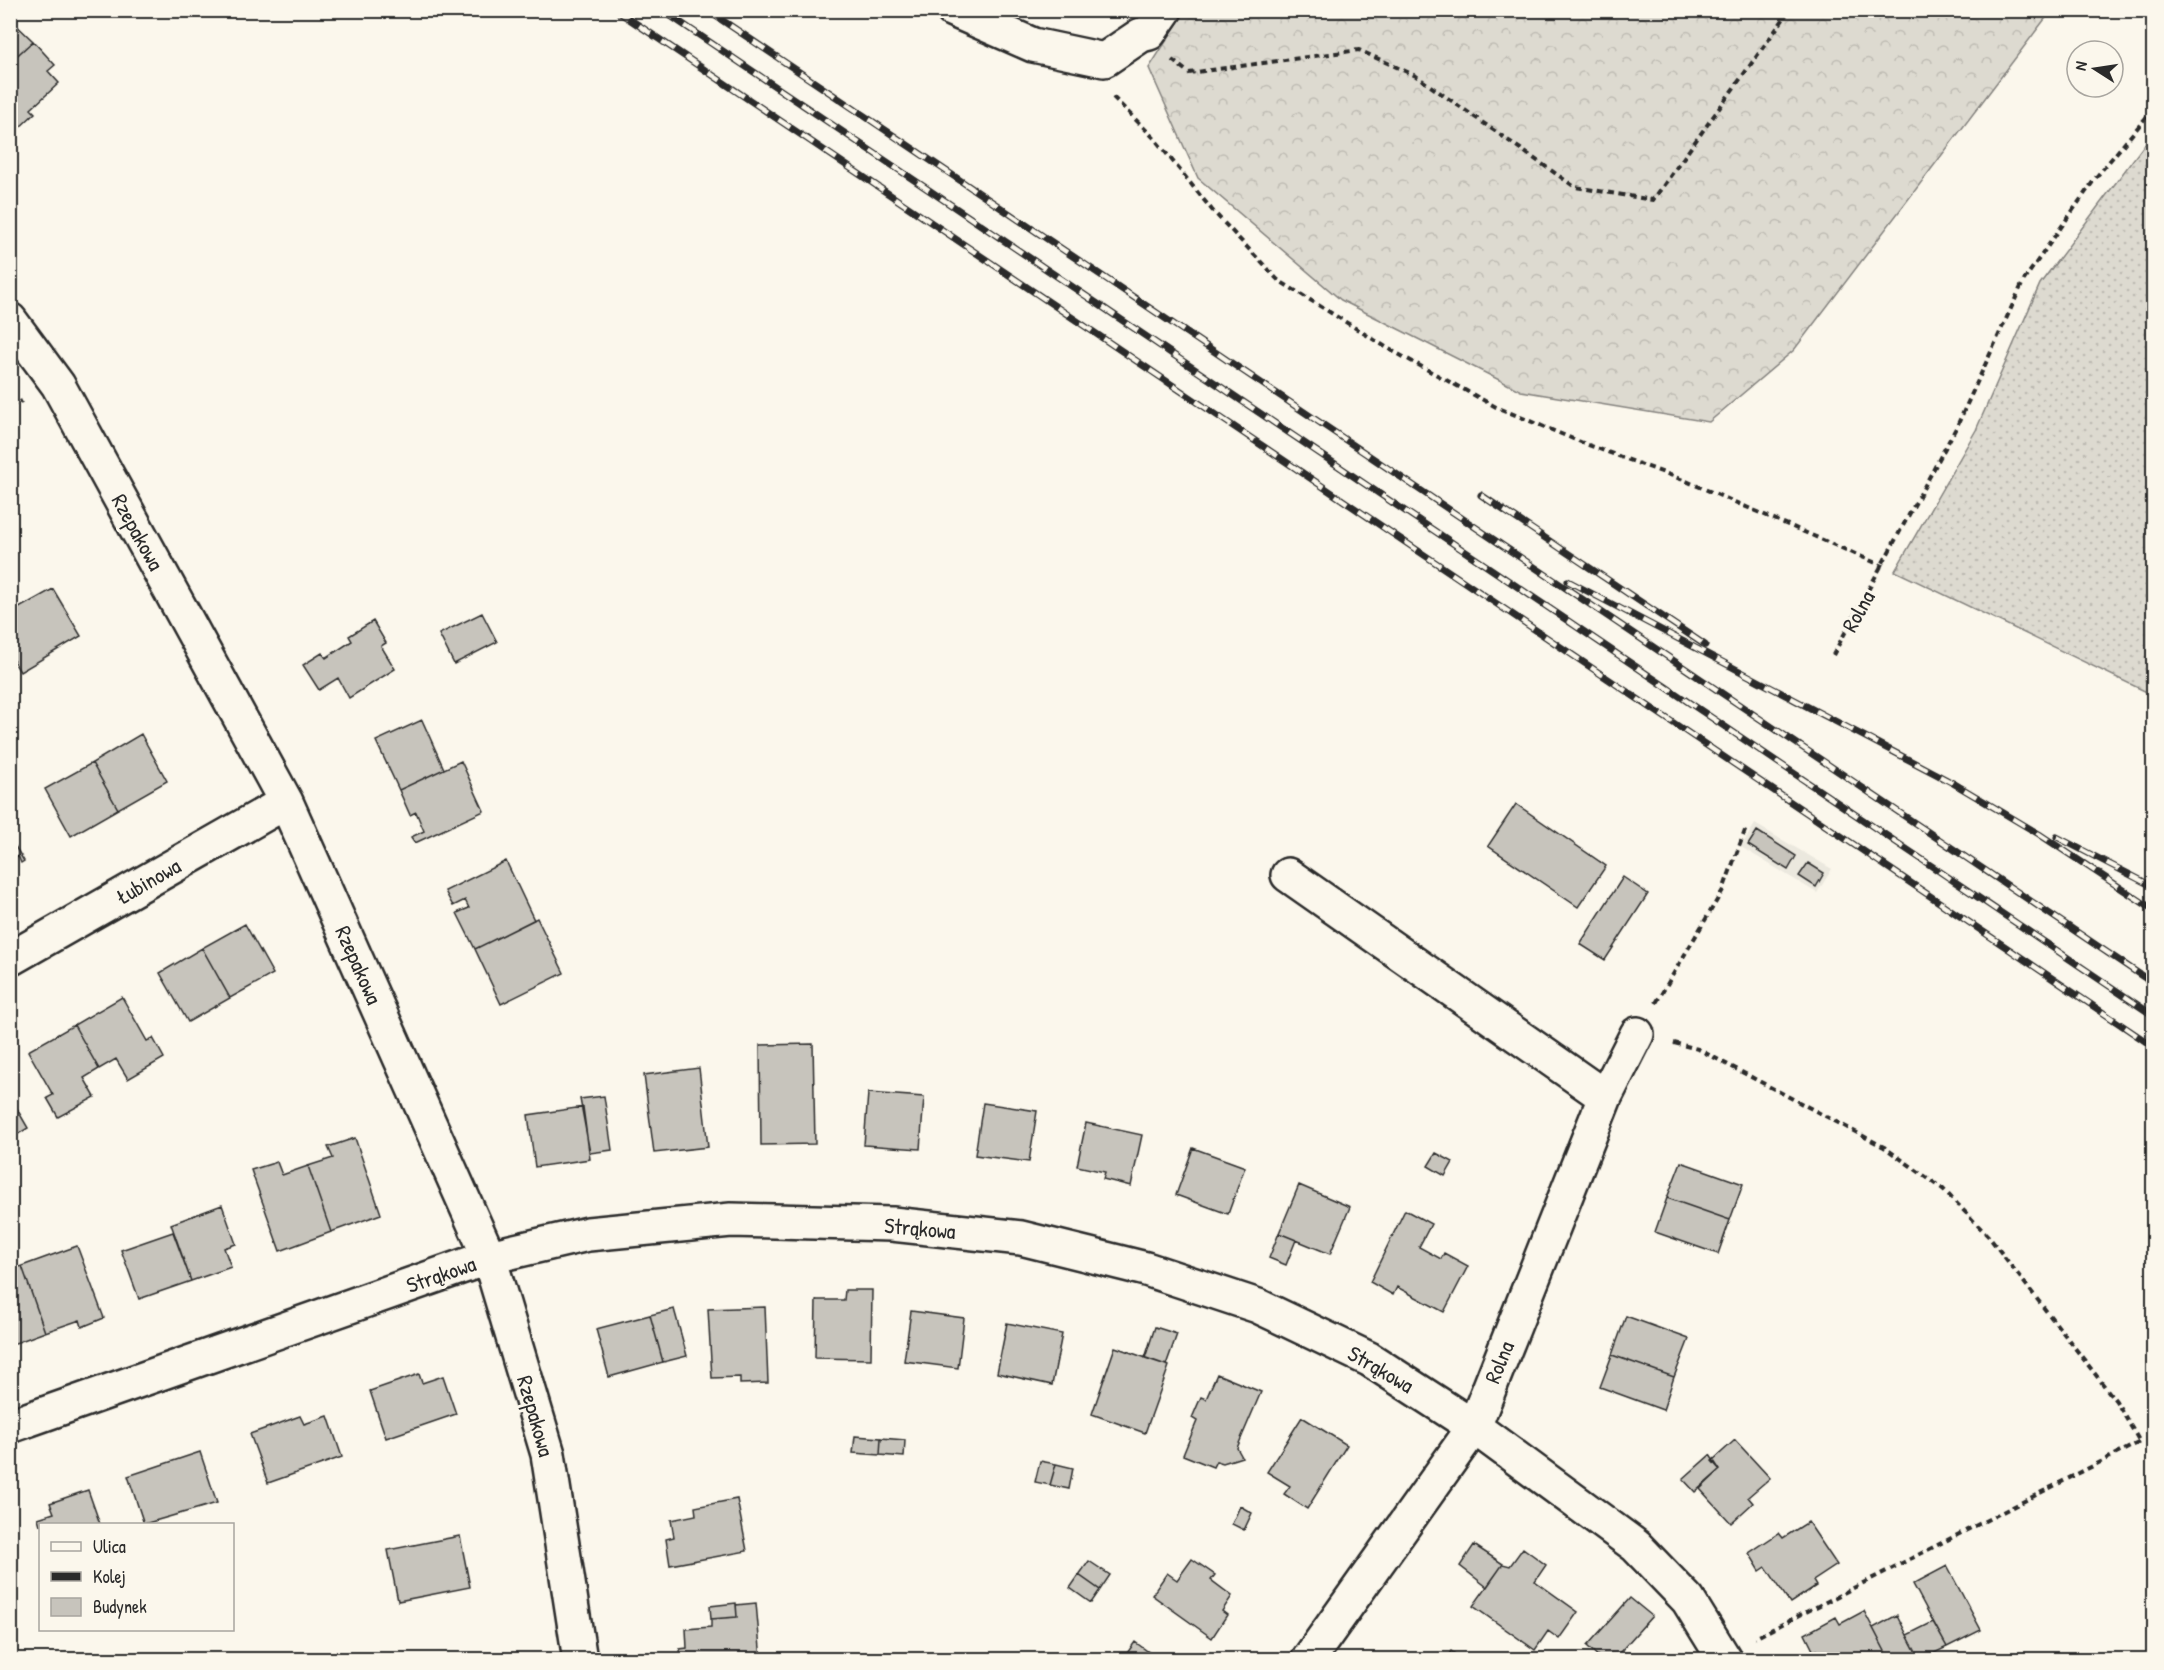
<svg xmlns="http://www.w3.org/2000/svg" width="2164" height="1670" font-family="'Patrick Hand',sans-serif">
<defs>
<pattern id="forest-crowns" width="20" height="18" patternUnits="userSpaceOnUse" patternTransform="scale(1.5)"><rect width="20" height="18" fill="#dddad0"/><path d="M2 6a3 3 0 1 1 6 0M12 15a3 3 0 1 1 6 0" fill="none" stroke="#bebbb3"/></pattern>
<pattern id="garden-dots" width="8" height="8" patternUnits="userSpaceOnUse" patternTransform="scale(1.5)"><rect width="8" height="8" fill="#dddad0"/><path d="M2 2h.1M6 6h.1" fill="none" stroke="#bebbb3" stroke-width="1.8" stroke-linecap="round"/></pattern>
</defs>
<rect width="100%" height="100%" fill="#fbf7ec"/>
<filter id="ink" filterUnits="userSpaceOnUse"><feTurbulence type="fractalNoise" baseFrequency=".0167" numOctaves="2"/><feDisplacementMap in="SourceGraphic" scale="12" xChannelSelector="R" yChannelSelector="G"/><feConvolveMatrix kernelMatrix="1 2 1 2 8 2 1 2 1" color-interpolation-filters="sRGB"/></filter>
<g filter="url(#ink)">
<path fill="#ebe8de" d="M1755 824 1832 869 1817 893 1741 847Z"/>
<path fill="url(#forest-crowns)" stroke="#84827e" stroke-width="1.5" d="M1186 10H2050L2051 11 1794 350 1709 422 1521 391 1341 300 1198 178 1149 68Z"/>
<path fill="url(#garden-dots)" stroke="#84827e" stroke-width="1.5" d="M2153 133H2154L2153 695 1895 571 1976 430 2040 284Z"/>
<path fill="#c7c4bc" stroke="#2b2b2b" stroke-width="1.5" d="M10 19 33 41 10 62Z
M33 41 55 65 48 71 59 83 31 109 35 113 18 129 14 125 10 128V62Z
M53 589 81 636 20 672 10 655V634L18 629 10 613Z
M482 613 497 642 454 664 439 634Z
M373 621 386 643 381 646 395 669 349 698 338 678 319 690 303 665 322 653 326 658 352 641 349 636Z
M422 720 444 769 399 790 376 741Z
M141 734 167 781 118 809 92 763Z
M461 761 484 811 415 843 411 837 424 831 416 812 410 815 399 790Z
M92 763 118 809 71 836 45 789Z
M1516 804 1606 866 1578 907 1488 846Z
M1757 831 1796 856 1788 870 1748 845Z
M10 838 24 861 21 863 18 856 10 860Z
M506 861 534 920 475 949 457 913 469 908 465 900 453 906 445 891Z
M1808 863 1824 873 1816 887 1799 876Z
M1623 877 1648 894 1605 960 1580 944Z
M537 918 564 973 501 1004 475 949Z
M245 924 273 974 230 998 202 948Z
M202 948 230 998 188 1022 160 973Z
M122 997 147 1041 153 1038 164 1058 128 1079 116 1059 99 1069 74 1025Z
M74 1025 99 1069 84 1078 95 1097 58 1117 47 1098 53 1095 28 1051Z
M813 1044 815 1144 761 1145 760 1045Z
M699 1068 708 1147 654 1153 644 1075Z
M868 1093 924 1097 920 1149 864 1145Z
M604 1096 612 1150 590 1153 580 1099Z
M10 1097 28 1128 10 1139Z
M983 1103 1037 1111 1029 1162 975 1155Z
M583 1107 590 1159 535 1167 528 1115Z
M1086 1123 1142 1135 1131 1186 1103 1179 1105 1172 1077 1166Z
M355 1138 381 1214 331 1232 308 1166 333 1158 328 1147Z
M1193 1148 1245 1167 1228 1214 1176 1195Z
M1436 1153 1453 1162 1445 1176 1428 1166Z
M277 1162 282 1175 308 1166 331 1232 280 1251 251 1170Z
M1681 1162 1743 1184 1730 1220 1667 1198Z
M1299 1185 1350 1207 1330 1254 1279 1233Z
M1667 1198 1730 1220 1718 1254 1655 1232Z
M222 1205 236 1244 224 1248 231 1267 191 1281 171 1224Z
M1405 1210 1431 1224 1419 1247 1441 1259 1444 1253 1468 1266 1444 1312 1397 1287 1393 1295 1370 1282Z
M173 1232 191 1281 139 1299 121 1250Z
M1279 1233 1296 1240 1286 1265 1269 1258Z
M77 1246 104 1318 82 1327 80 1320 45 1332 22 1266Z
M22 1266 45 1332 10 1345V1270Z
M845 1290H872L871 1359 815 1358 816 1300H844Z
M765 1307 768 1383 740 1384V1377L712 1378 708 1309Z
M674 1309 687 1356 663 1362 650 1315Z
M911 1311 964 1318 958 1368 904 1361Z
M650 1315 663 1362 609 1377 596 1329Z
M1626 1316 1689 1339 1674 1377 1612 1355Z
M1007 1323 1062 1334 1052 1385 997 1373Z
M1155 1327 1177 1334 1166 1365 1145 1358Z
M1115 1347 1169 1366 1145 1433 1092 1414Z
M1612 1355 1674 1377 1663 1410 1600 1387Z
M419 1374 422 1383 443 1376 456 1414 386 1438 370 1391Z
M1217 1374 1261 1392 1237 1448 1242 1457 1223 1463 1216 1461 1213 1467 1183 1455 1197 1421 1192 1418 1201 1397 1206 1399Z
M300 1416 304 1424 328 1416 342 1457 268 1483 250 1434Z
M1302 1417 1347 1445 1307 1509 1284 1494 1290 1486 1267 1472Z
M855 1436 881 1438 880 1455 853 1453Z
M881 1438 905 1440 904 1457 880 1455Z
M1735 1440 1770 1478 1748 1497 1753 1503 1731 1523 1700 1489 1720 1470 1712 1461Z
M200 1452 217 1503 144 1524 128 1476Z
M1710 1455 1720 1470 1695 1492 1683 1479Z
M1040 1461 1056 1464 1050 1485 1035 1482Z
M1056 1464 1073 1468 1069 1489 1050 1485Z
M88 1490 100 1524 40 1525 38 1518 54 1513 50 1503Z
M737 1499 747 1551 670 1565 666 1539 674 1537 671 1520 696 1515 695 1507Z
M1240 1506 1252 1513 1244 1530 1232 1524Z
M1808 1522 1837 1565 1813 1581 1816 1586 1790 1603 1766 1567 1760 1571 1749 1553 1779 1533 1783 1538Z
M460 1536 470 1587 398 1601 388 1550Z
M1474 1545 1503 1564 1487 1587 1460 1566Z
M1523 1548 1546 1565 1535 1581 1578 1612 1559 1639 1548 1631 1535 1650 1473 1606 1503 1564 1510 1566Z
M1192 1559 1215 1575 1211 1580 1232 1596 1222 1611 1227 1615 1212 1638 1152 1595 1167 1573 1177 1580Z
M1089 1561 1110 1575 1100 1590 1079 1575Z
M1947 1566 1981 1630 1947 1647 1913 1584Z
M1079 1575 1100 1590 1091 1603 1070 1588Z
M1630 1598 1652 1616 1613 1660H1602L1587 1646Z
M736 1603 737 1617 711 1619 710 1606Z
M756 1603 761 1660H681L680 1649 687 1648 686 1629 711 1627V1619L737 1617 736 1605Z
M1864 1611 1888 1657 1882 1660H1822L1817 1650 1814 1652 1805 1634 1836 1617 1840 1624Z
M1897 1615 1907 1635 1920 1660H1889L1888 1657 1873 1628Z
M1933 1622 1947 1647 1920 1660 1907 1635Z
M1135 1642 1158 1659V1660H1122Z
M1451 1651 1464 1660H1445Z"/>
<g fill="none" stroke-linecap="round" stroke-linejoin="round">
<defs>
<path id="minor" d="M953 10 1033 45 1104 60 1141 35 1149 33 1165 10
M10 320 58 385 286 802 489 1257 548 1454 580 1660
M1288 875 1605 1097
M10 959 286 802
M10 1426 489 1257 588 1234 731 1220 892 1224 1021 1238 1146 1269 1258 1306 1369 1359 1474 1427 1636 1546 1688 1600 1725 1660
M1308 1660 1474 1427 1605 1097 1637 1034"/>
</defs>
<use href="#minor" stroke="#2b2b2b" stroke-width="38"/>
<path stroke="#2b2b2b" stroke-width="4" stroke-dasharray="6 4.5" stroke-linecap="butt" d="M1172 60 1189 73 1359 50 1416 76 1575 187 1653 200 1790 10
M1113 97 1154 138 1212 210 1278 280 1389 349 1496 407 1583 443 1686 481 1883 566
M10 406 22 401
M1833 655 1957 426 2024 280 2097 176 2154 108
M1656 1003 1723 890 1746 828
M1674 1043 1698 1049 1884 1147 1943 1189 1989 1237 2116 1401 2140 1442 1755 1638"/>
<use href="#minor" stroke="#fbf7ec" stroke-width="33"/>
<defs>
<path id="rail" d="M616 10 2154 1047
M662 10 2154 1016
M707 10 2154 984
M1481 495 1705 645
M1568 581 1953 783 2039 834 2154 910
M2057 837 2154 887"/>
</defs>
<use href="#rail" stroke="#2b2b2b" stroke-width="7"/>
<use href="#rail" stroke="#fbf7ec" stroke-width="4.5" stroke-dasharray="14" stroke-linecap="butt"/>
</g>
</g>
<g text-anchor="middle" dominant-baseline="central" stroke-width="6" stroke-linejoin="round" paint-order="stroke">
<g font-size="22" fill="#2b2b2b" stroke="#fbf7ec">
<text transform="translate(138 532) rotate(61)">Rzepakowa</text>
<text transform="translate(1858 611) rotate(-61)">Rolna</text>
<text transform="translate(148 881) rotate(-30)">Łubinowa</text>
<text transform="translate(359 965) rotate(66)">Rzepakowa</text>
<text transform="translate(920 1228) rotate(5)">Strąkowa</text>
<text transform="translate(441 1274) rotate(-19)">Strąkowa</text>
<text transform="translate(1499 1362) rotate(-68)">Rolna</text>
<text transform="translate(1381 1369) rotate(30)">Strąkowa</text>
<text transform="translate(536 1416) rotate(74)">Rzepakowa</text>
</g>
</g>
<rect width="2164" height="1670" fill="none" stroke="#fbf7ec" stroke-width="36"/>
<rect x="18" y="18" width="2128" height="1634" fill="none" stroke="#2b2b2b" stroke-width="2" filter="url(#ink)"/>
<rect x="39" y="1523" width="195" height="108" fill="#fbf7ec" stroke="#a8a59f" stroke-width="1.5"/>
<rect x="51" y="1542" width="30" height="9" fill="#fbf7ec" stroke="#a8a59f" stroke-width="1.5"/>
<text x="93" y="1553" font-size="18" fill="#2b2b2b">Ulica</text>
<rect x="51" y="1572" width="30" height="9" fill="#2b2b2b" stroke="#a8a59f" stroke-width="1.5"/>
<text x="93" y="1583" font-size="18" fill="#2b2b2b">Kolej</text>
<rect x="51" y="1598" width="30" height="18" fill="#c7c4bc" stroke="#a8a59f" stroke-width="1.5"/>
<text x="93" y="1613" font-size="18" fill="#2b2b2b">Budynek</text>
<g transform="translate(2095 69) rotate(282)"><circle r="28" fill="#fbf7ec" stroke="#a8a59f" stroke-width="1.5"/>
<path d="M0-4.5L10 22L0 15L-10 22Z" fill="#2b2b2b"/>
<text y="-9" font-size="16" font-weight="bold" text-anchor="middle" fill="#2b2b2b">N</text>
</g>
</svg>
